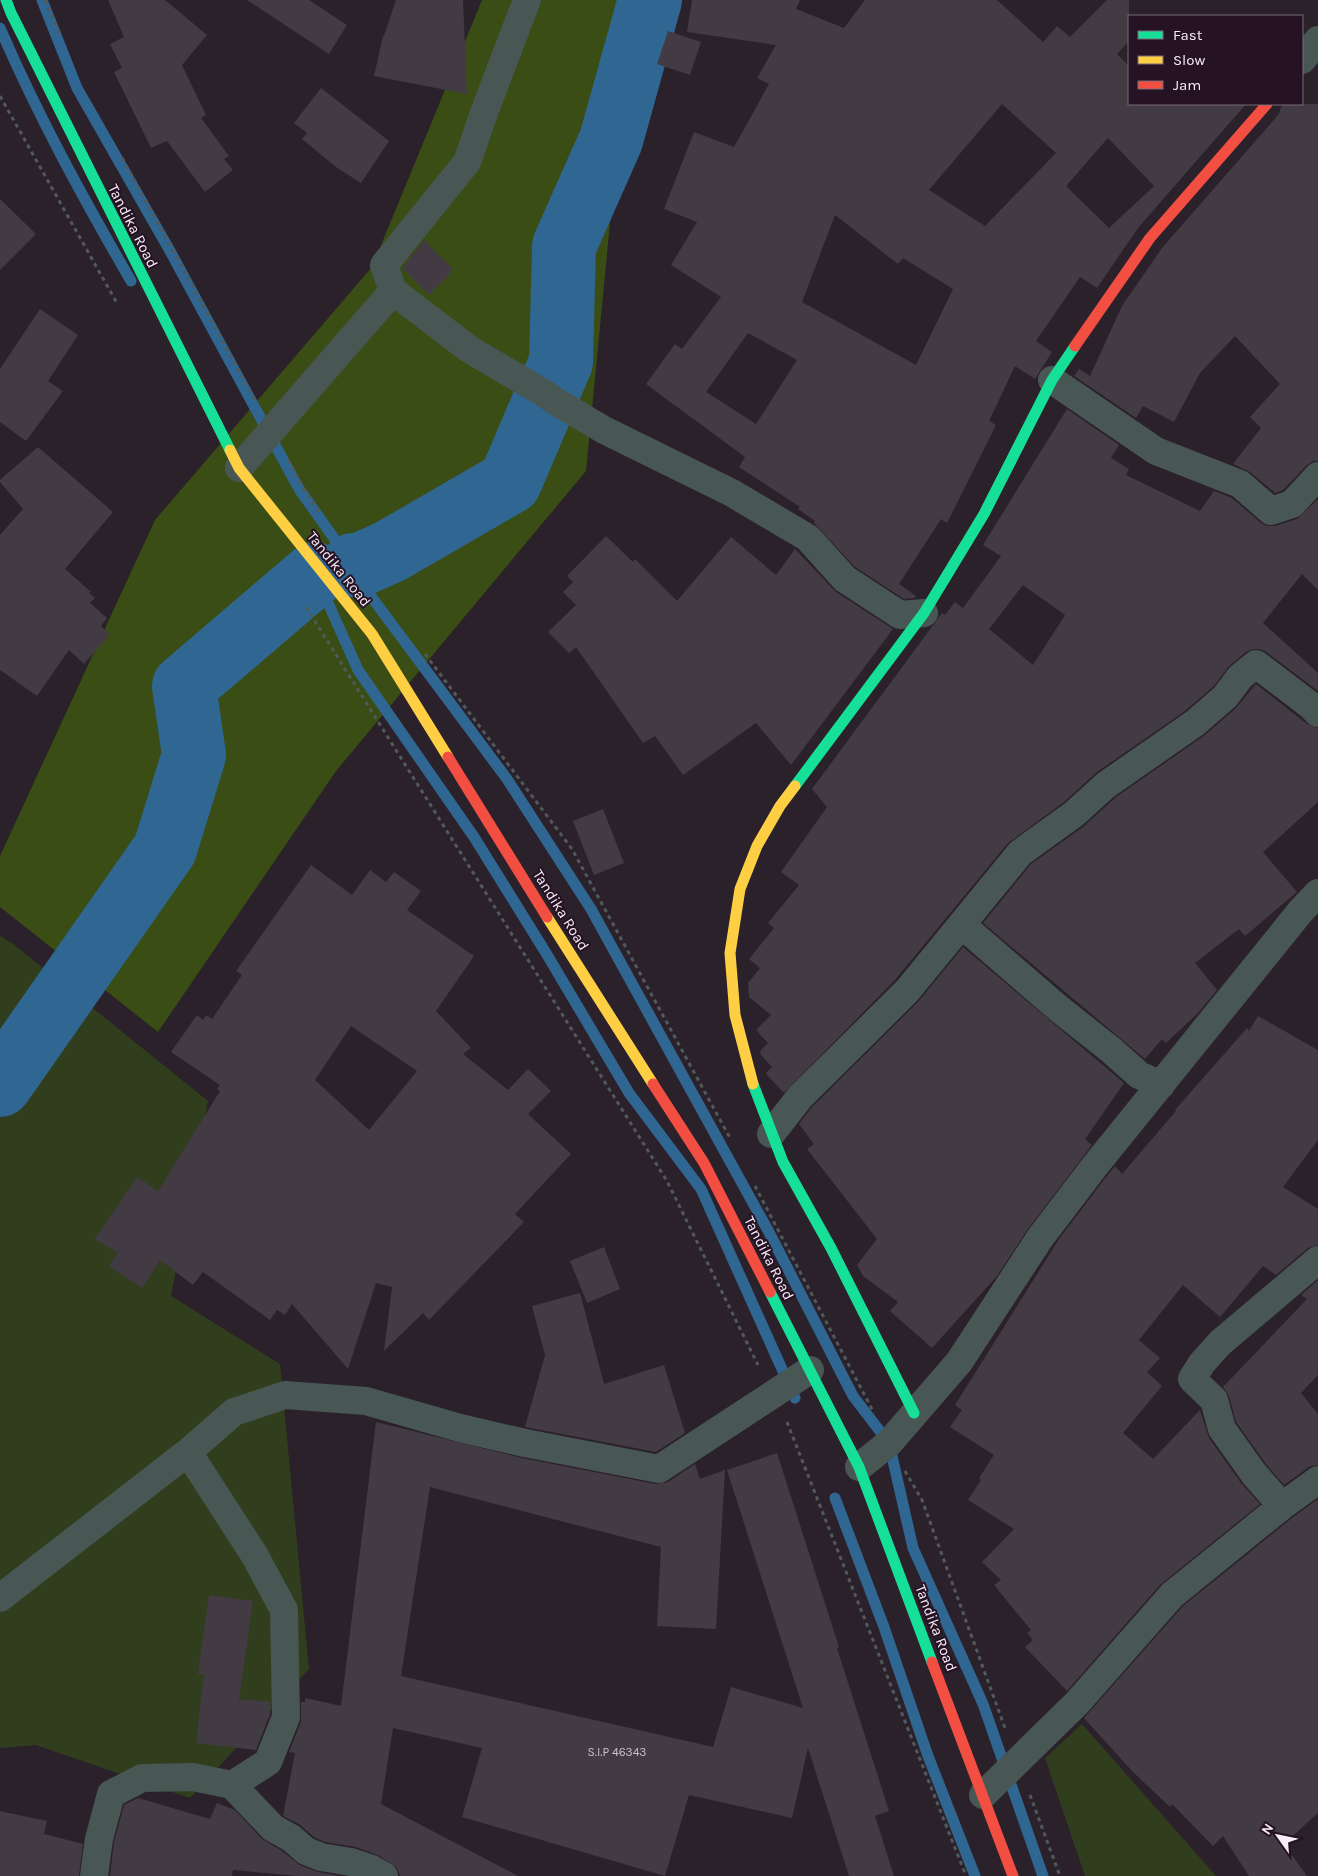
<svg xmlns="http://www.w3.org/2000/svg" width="1318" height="1876" font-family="Karla,sans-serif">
<rect width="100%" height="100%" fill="#2b212a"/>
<path fill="#303e1d" d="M0 936 12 943 208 1101 171 1296 280 1364 309 1669 190 1798 36 1745 0 1748Z
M1082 1724 1216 1876H1085L1045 1758Z"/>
<path fill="#394d14" d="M482 0H636L630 17 586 471 336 771 158 1032 0 907V856L155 520 372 267Z"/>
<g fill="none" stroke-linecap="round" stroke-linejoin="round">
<path stroke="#306792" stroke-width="11" d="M42 0 77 88 170 251 299 489 353 565 364 587 507 779 591 909 770 1234 853 1396 889 1443 913 1548 983 1704 1043 1876
M0 28C38 116 83 198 131 281
M320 585 358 670 474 837 546 953 629 1093 701 1189 795 1398
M835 1498 884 1627 928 1756 975 1876"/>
<path stroke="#306792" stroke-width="64" d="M353 565 357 566 389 552 510 482 561 362 564 246 611 140 650 0
M0 1085 165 849 194 755 184 686 315 574"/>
</g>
<path fill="#423b44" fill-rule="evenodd" d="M108 0H165L207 35 182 65 206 115 201 118 229 156 224 159 233 170 205 192 167 141 151 148 114 72 122 68 110 44 124 37Z
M247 0H309L347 25 329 54Z
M396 0H463L467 94 374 76 383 36H384Z
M692 0H800L796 9 844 28 865 0H997L1043 42 1057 26 1070 37 1107 0H1129V41L1117 54 1129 66V104H1246L1138 228 1097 288 1080 277 1036 341 1052 352 1035 379 1015 366 989 421 996 425 947 523 941 519 899 584 916 596 915 598 904 599 855 567 814 523 815 521 798 509 800 507 739 467 745 457 646 384 675 344 682 349 721 297 671 265 697 222 664 209 694 132 734 147 769 84 757 78 776 45 687 32ZM1002 104 1056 153 985 226 929 190ZM1108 138 1154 186 1109 228 1066 186ZM835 215 898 264 903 258 953 289 916 365 802 302ZM748 333 797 360 756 424 706 392Z
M668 31 701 42 690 75 657 64Z
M321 88 389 141 361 183 336 167 302 139 307 133 294 123Z
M1282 104H1318V461H1313L1307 465 1283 490 1275 493 1250 472 1233 464 1261 428 1250 417 1280 384 1235 336 1200 373 1174 422 1143 406 1136 418 1074 376 1079 369 1090 376 1122 306 1162 248 1279 114Z
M0 199 36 234 0 270Z
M424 240 453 269 451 271 452 272 429 295 402 268Z
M40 309 78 335 48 381 63 391 26 441 0 422V369Z
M1067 409 1119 445 1111 458 1129 469 1126 475 1200 511 1214 491 1232 498 1261 523 1267 526H1275L1297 519 1318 499V590L1302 574 1263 623 1318 673V691L1265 651 1259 649H1253L1246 652 1228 667 1214 686 1185 711 1097 772 1064 802 1008 843 895 980 784 1093 767 1075 766 1073 772 1067 761 1055 760 1051 768 1043 756 1030 771 1015 749 997 748 983 760 968 749 959 774 928 768 923 799 885 781 872 827 807 812 789 942 613 945 615 955 602 963 608 1001 556 983 545ZM1023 585 1065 615 1033 665 989 629Z
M38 447 113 512 65 569 91 592 89 593 95 598 90 603 107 618 101 626 110 634 84 664 69 650 37 696 0 670V535L23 509 0 482V480Z
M606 536 633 562 635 559 677 601 731 537 776 575 795 549 836 592 893 629 791 765 756 723 683 775 655 736 643 743 576 647 569 653 548 632 576 605 563 592 573 582 567 576Z
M1256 684 1307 724 1318 728V802L1263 852 1297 892 1245 936 1239 929 1195 963 1217 990 1198 1013 1166 1043 1162 1039 1145 1059 983 923 1031 864 1083 827 1116 797 1205 735 1235 709Z
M603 809 624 863 594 875 573 821Z
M311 865 352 895 370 870 386 882 394 872 421 891 407 910 474 956 436 1011 471 1048 463 1054 508 1090 528 1069 551 1091 528 1114 571 1154 515 1214 524 1222 429 1320 423 1313 384 1351 392 1287 376 1283 348 1369 292 1304 285 1315 277 1310 270 1320 203 1272 193 1285 160 1260 142 1288 109 1266 118 1253 95 1239 137 1177 158 1191 220 1091 217 1089 220 1085 171 1052 197 1015 203 1020 206 1015 212 1019 242 975 236 971ZM351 1026 417 1071 369 1130 315 1080Z
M963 947 1124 1083 1085 1139 1092 1145 1028 1229 997 1276 932 1348 890 1311 898 1302 863 1276 857 1265 877 1239 807 1149 814 1144 799 1124 812 1107 918 1002Z
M1258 1016 1318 1050V1140L1283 1187 1318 1209V1245L1308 1248 1276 1275 1263 1266 1220 1317 1183 1285 1139 1340 1160 1358 1147 1372 1162 1386 1123 1433 1153 1459 1200 1410 1209 1438 1241 1483 1260 1504 1160 1585 1067 1691 1025 1647 1033 1640 1027 1633 1031 1630 994 1585 1001 1580 982 1562 1014 1529 968 1500 981 1480 979 1478 994 1455 950 1427 962 1410 955 1405 1059 1239 1106 1177 1115 1166 1122 1174 1176 1111 1175 1110 1247 1028 1249 1031Z
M604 1247 620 1289 587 1303 570 1261Z
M1318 1280V1375L1301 1393 1318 1414V1465L1309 1467 1284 1485 1266 1464 1236 1422 1229 1396 1223 1387 1307 1299 1301 1295Z
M580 1293 604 1384 664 1365 685 1433 656 1452 525 1427 545 1355 532 1306Z
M376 1422 522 1458 656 1484 668 1482 695 1464 700 1479 725 1470 716 1629 657 1626 661 1547 430 1487 401 1676 713 1747 731 1687 803 1708 727 1470 777 1453 839 1647 837 1648 889 1811 875 1816 894 1876H849L808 1748 792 1818 689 1795 665 1876 462 1817 482 1748 393 1728 381 1804 518 1876H400L397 1868 380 1856 356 1847 325 1842 314 1837 299 1824 283 1816 295 1753 289 1752 301 1722V1702H305V1698L341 1706Z
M1318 1499V1813L1286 1842 1288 1845 1286 1847 1307 1876H1249L1223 1836 1213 1846 1172 1804 1170 1807 1133 1772 1084 1718 1183 1606 1292 1518Z
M209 1595 253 1601 239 1700 270 1701V1714L256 1750 196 1743 204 1675 198 1674Z
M138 1798 210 1819 217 1803 235 1810 262 1839 282 1851 300 1865 318 1872 340 1876H298L233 1870 232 1876H110L114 1842 124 1805Z
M0 1811 47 1821 44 1834 83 1844 79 1876H0Z"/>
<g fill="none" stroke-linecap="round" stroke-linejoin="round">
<path stroke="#515a5a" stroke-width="3" stroke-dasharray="4 4" stroke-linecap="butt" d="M45 0 60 34
M0 96 118 305
M122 158 255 400
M288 460 306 493 321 515
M306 607 667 1181 758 1365
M425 654 572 849 730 1138
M755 1186 874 1413
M787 1422 966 1876
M905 1471 922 1500 1005 1728
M1030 1795 1060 1876"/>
<path stroke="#485754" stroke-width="28" d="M1302 60 1318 40
M393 291 469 349 547 395 555 401 604 430 732 493 808 538 845 579 900 615 924 613
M1052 380 1156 451 1240 484 1271 511 1292 504 1318 476
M239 468 393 291 384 265 467 162 485 110 527 0
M962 925 1058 1008 1111 1050 1139 1075 1161 1085
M771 1134 800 1097 907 991 1020 853 1074 814 1106 785 1195 723 1225 697 1240 677 1256 664 1310 705 1318 713
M859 1467 889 1443 959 1362 1040 1238 1094 1167 1300 912 1318 893
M1282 1506 1254 1474 1222 1429 1214 1400 1192 1379 1202 1363 1220 1343 1318 1260
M0 1598 188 1452 234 1412 285 1395 366 1401 460 1428 525 1443 659 1469 810 1370
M232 1785 273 1828 291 1838 306 1851 321 1857 351 1862 372 1869 384 1876
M983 1795 1077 1703 1172 1595 1282 1506 1318 1480
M94 1876 99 1839 111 1794 142 1778 193 1777 232 1785 268 1762 286 1717 284 1610 255 1556 188 1452"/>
<path stroke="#16e098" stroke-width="11" d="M6 0 11 13 230 450
M795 786 924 613 984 514 1052 380 1075 346
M753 1084 783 1162 831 1248 914 1413
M770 1292 859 1467 932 1662"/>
<path stroke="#ffcf43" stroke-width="11" d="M230 450 239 468 372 634 448 757
M547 917 653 1084
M753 1084 735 1015 730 953 740 889 757 846 780 806 795 786"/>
<path stroke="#f24e42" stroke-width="11" d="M1075 346 1150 238 1267 104
M448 757 547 917
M653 1084 704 1163 770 1292
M932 1662 1013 1876"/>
</g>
<g text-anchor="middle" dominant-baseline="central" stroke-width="4" stroke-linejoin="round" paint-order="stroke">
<g font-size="12" fill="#cbc0cb">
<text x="617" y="1752">S.l.P 46343</text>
</g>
<g font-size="15" fill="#f9ecf8" stroke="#251324">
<text transform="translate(133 226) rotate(63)">Tandika Road</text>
<text transform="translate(339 569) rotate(51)">Tandika Road</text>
<text transform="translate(561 910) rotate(58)">Tandika Road</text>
<text transform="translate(769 1258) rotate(63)">Tandika Road</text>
<text transform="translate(936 1628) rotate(69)">Tandika Road</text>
</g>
</g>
<rect x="1128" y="15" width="175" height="90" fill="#251324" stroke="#7a6a79"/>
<rect x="1138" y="31" width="25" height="8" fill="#16e098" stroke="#7a6a79"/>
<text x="1173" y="40" font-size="15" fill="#f9ecf8">Fast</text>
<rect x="1138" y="56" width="25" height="8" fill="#ffcf43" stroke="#7a6a79"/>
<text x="1173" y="65" font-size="15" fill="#f9ecf8">Slow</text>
<rect x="1138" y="81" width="25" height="8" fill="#f24e42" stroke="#7a6a79"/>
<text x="1173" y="90" font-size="15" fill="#f9ecf8">Jam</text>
<g transform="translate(1278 1836) rotate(303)" stroke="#251324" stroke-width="4" paint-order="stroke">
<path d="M0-4L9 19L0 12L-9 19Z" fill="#f9ecf8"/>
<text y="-8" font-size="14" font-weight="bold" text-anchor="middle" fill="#f9ecf8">N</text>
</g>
</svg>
